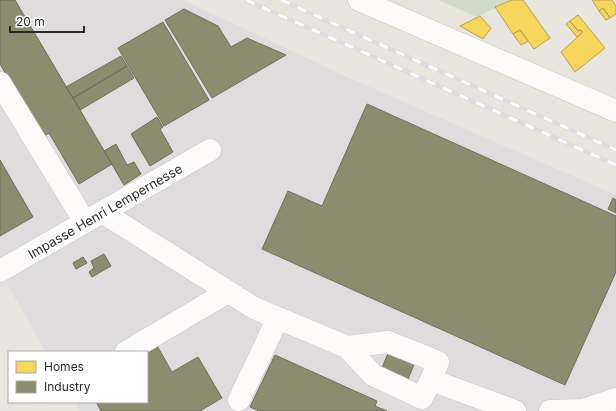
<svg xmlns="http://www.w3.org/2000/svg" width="616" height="411" font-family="Inter,sans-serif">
<rect width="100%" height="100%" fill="#e8e5de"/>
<path fill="#dfdcdd" d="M0 0H183L345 76 616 195V411H80L75 402H147V352H46L7 284 0 288Z"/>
<path fill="#d1dcc6" d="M438 0H512L477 17Z"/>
<path fill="#f6d55c" stroke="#b8a14d" d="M512 0H523L550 38 534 49 520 30 513 34 495 7Z
M592 0H612L616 6V14L610 18 603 8 599 11Z
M603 8 610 18 606 20 599 11Z
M578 15 605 48 575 72 561 52 583 32 580 30 578 31 570 21Z
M480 16 491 28 483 39 460 26Z
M570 21 578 31 580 30 583 32 577 37 566 24Z
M520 30 528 41 521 45 513 34Z"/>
<path fill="#8c8c6e" stroke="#6e6e59" d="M0 0H15L112 164 79 184 49 133 43 137 0 64Z
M184 9 218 26 231 47 247 38 286 55 212 98 165 20Z
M163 22 209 100 164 126 118 48Z
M121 56 127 66 73 98 66 87Z
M127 66 134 78 80 110 73 98Z
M367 104 616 216V272L565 385 262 249 288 191 322 206Z
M157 117 163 127 160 129 173 152 150 166 131 134Z
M116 144 127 165 134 162 141 174 124 185 104 151Z
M0 160 33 217 0 236Z
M613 198 616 200V213L608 209Z
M104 254 111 266 92 277 89 272 94 268 91 261Z
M83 257 87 263 76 269 73 263Z
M156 344 172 372 198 357 222 398 200 411H101L96 402H147V352Z
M389 351 415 362 407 382 381 370Z
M275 355 377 401 375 406 387 411H259L250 407Z"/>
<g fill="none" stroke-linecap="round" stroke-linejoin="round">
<defs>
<path id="minor" d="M359 0 616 111
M0 83 85 222
M102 212 254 308 347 347 373 375 422 398 431 380 515 411
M0 271 210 150
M347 347 388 342 438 362 431 380
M126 352 228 292
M239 400 278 318
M550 411 584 410 616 399"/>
</defs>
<use href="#minor" stroke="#c5c4c4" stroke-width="23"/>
<use href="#minor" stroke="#fcfbfa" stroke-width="22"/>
<defs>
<path id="rail" d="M246 0 616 165
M281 0 616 150"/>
</defs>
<use href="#rail" stroke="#dddcde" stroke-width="4.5"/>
<use href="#rail" stroke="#fff" stroke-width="3" stroke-dasharray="9" stroke-linecap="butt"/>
</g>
<g text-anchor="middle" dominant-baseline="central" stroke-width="4" stroke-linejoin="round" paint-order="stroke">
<g font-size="13" fill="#292929" stroke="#fff">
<text transform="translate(105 211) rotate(-30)">Impasse Henri Lempernesse</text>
</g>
</g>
<rect x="8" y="351" width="140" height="52" fill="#ffffff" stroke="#a9a9a9"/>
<rect x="16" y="361" width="20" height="12" fill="#f6d55c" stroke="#a9a9a9"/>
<text x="44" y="371" font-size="12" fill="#292929">Homes</text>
<rect x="16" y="381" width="20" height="12" fill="#8c8c6e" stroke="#a9a9a9"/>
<text x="44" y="391" font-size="12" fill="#292929">Industry</text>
<path d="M10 26v6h74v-6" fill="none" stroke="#292929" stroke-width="2"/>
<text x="16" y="26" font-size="12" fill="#292929" stroke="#ffffff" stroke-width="3" paint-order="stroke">20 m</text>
</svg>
